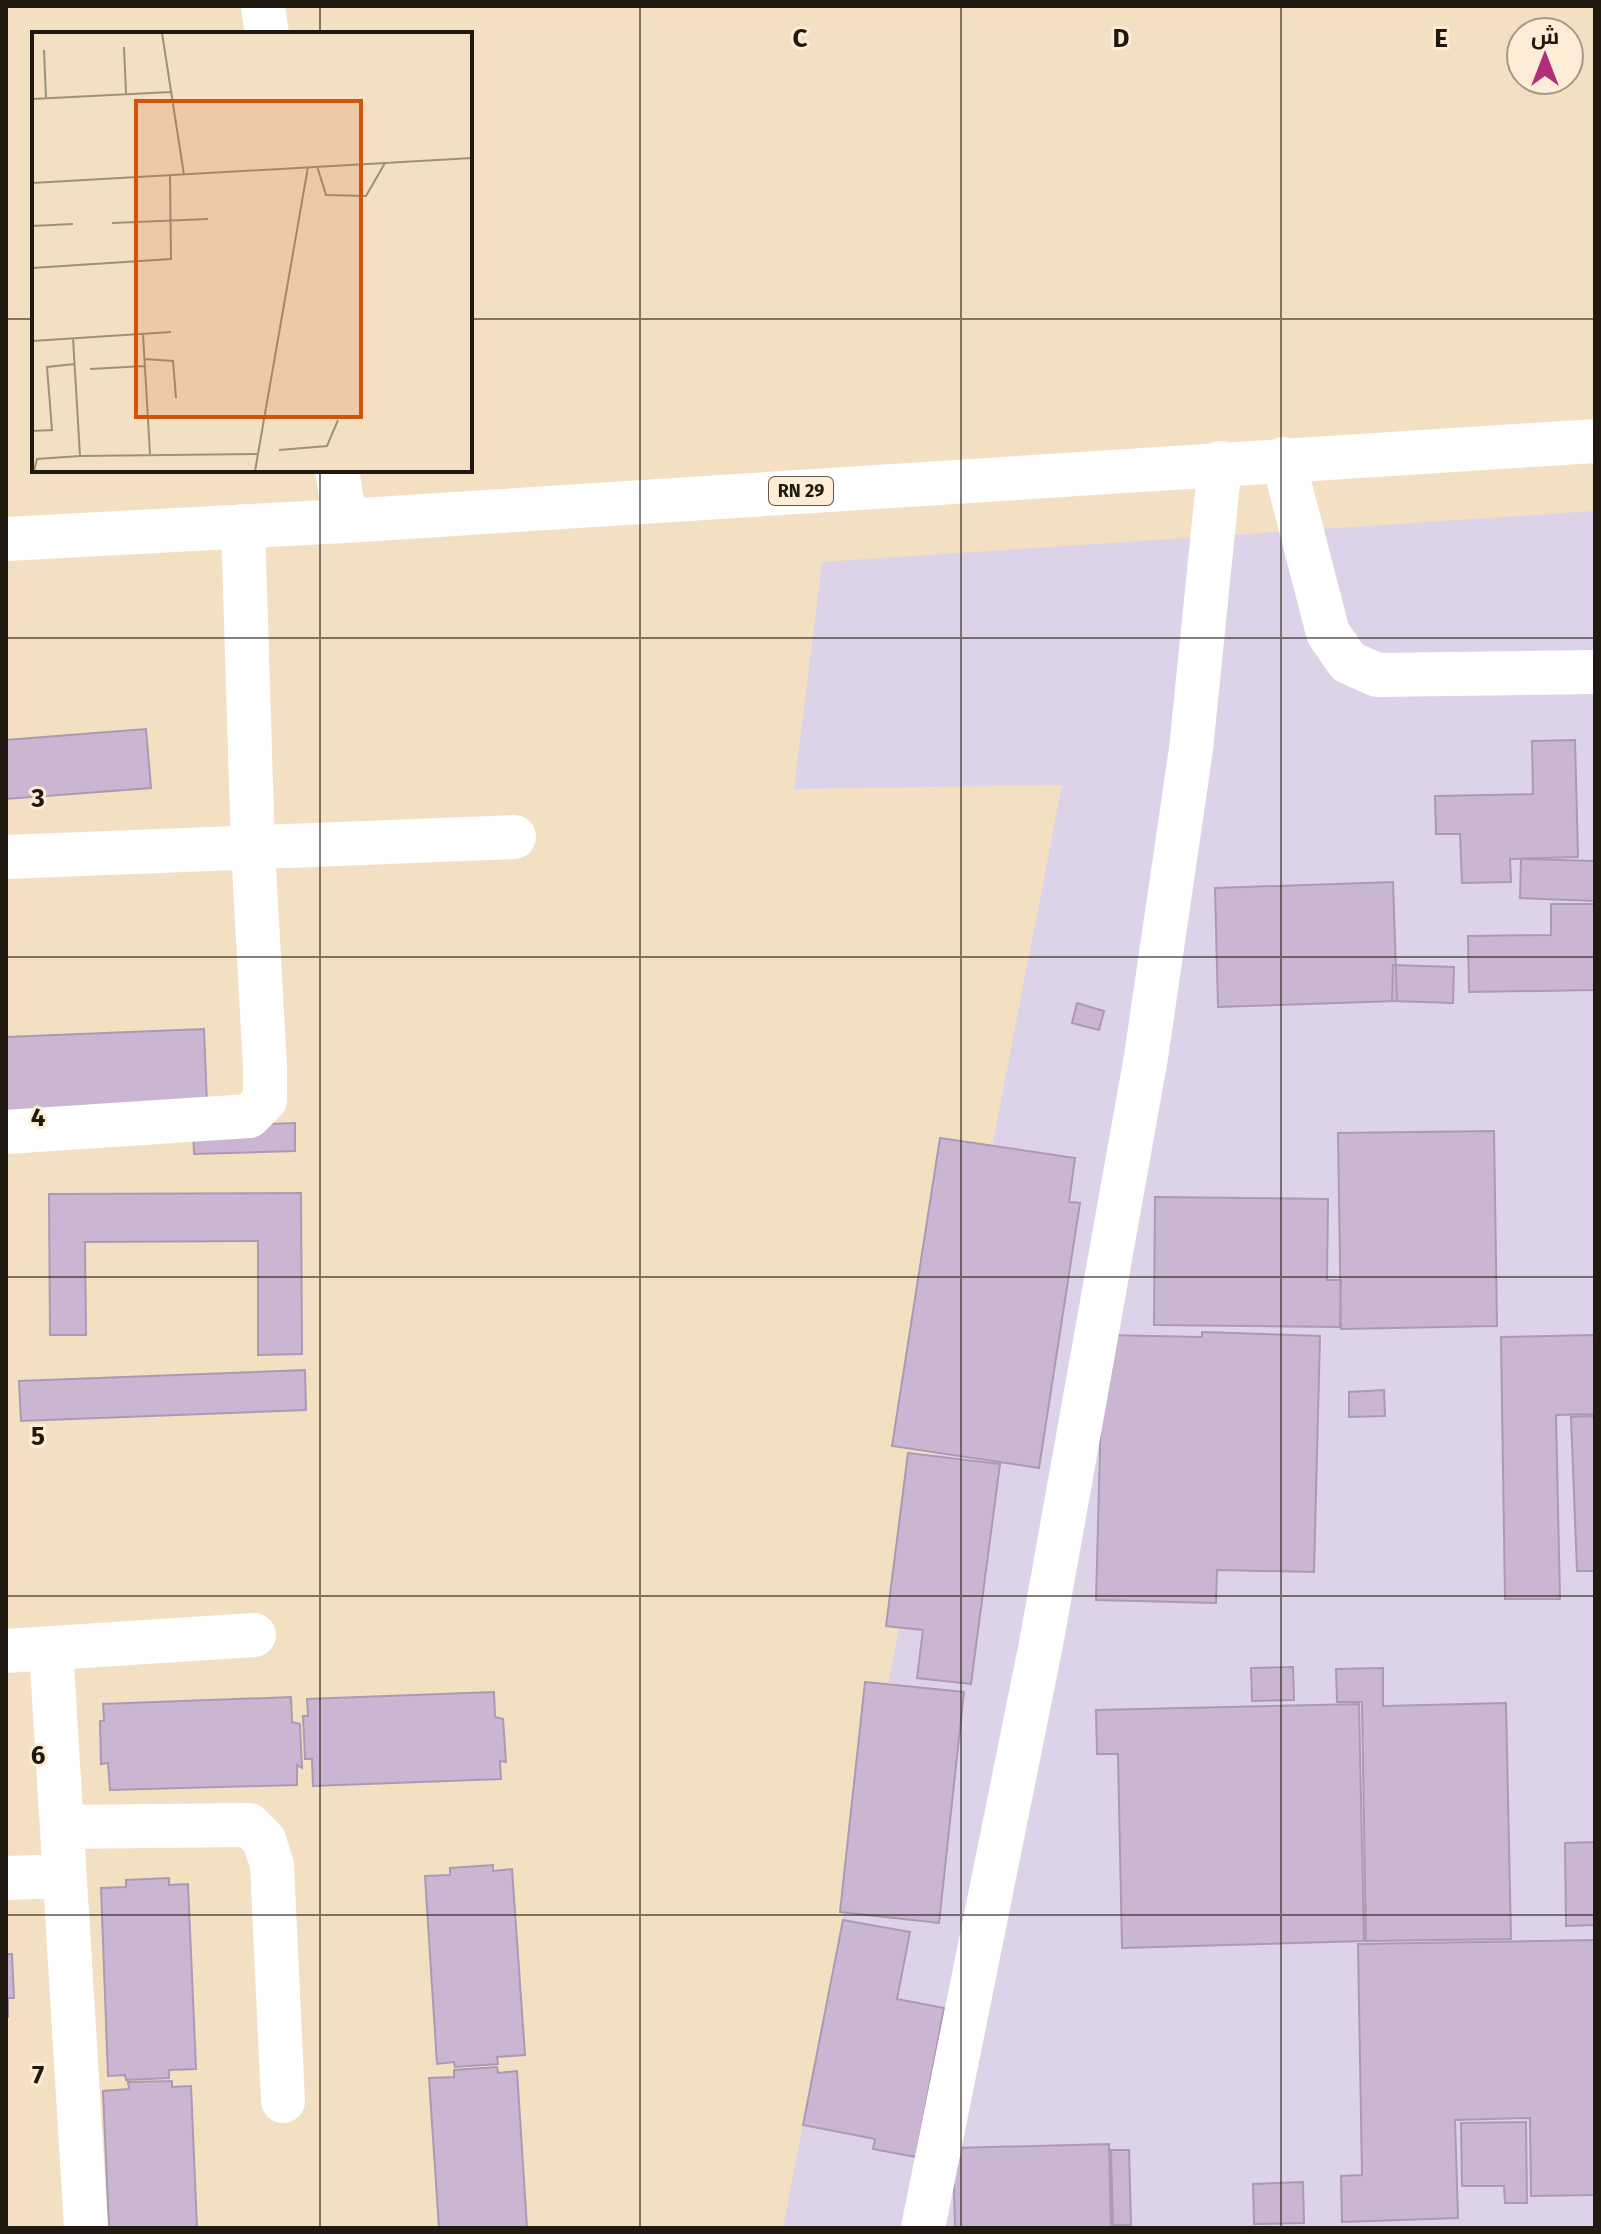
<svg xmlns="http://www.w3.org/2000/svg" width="1601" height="2234" font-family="'Fira Sans',Cairo,sans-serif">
<rect width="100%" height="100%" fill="#f3dfc2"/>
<path fill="#ddd3e8" d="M1595 511V2228H783L1062 785 794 789 822 562Z"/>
<path fill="#cab6d2" stroke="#ac99b3" stroke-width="2" d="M146 729 151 788 6 799V740Z
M1575 740 1578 857 1510 859 1511 882 1462 883 1460 834H1436L1435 796 1533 794 1532 741Z
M1521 859 1595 861V901L1520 898Z
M1393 882 1397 1001 1218 1007 1215 888Z
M1551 904H1595V990L1469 992 1468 936 1551 935Z
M1393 965 1454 967 1453 1003 1392 1001Z
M1077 1003 1104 1011 1099 1030 1072 1023Z
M204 1029 207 1104 6 1111V1037Z
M295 1123V1151L194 1154 193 1127Z
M1494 1131 1497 1326 1341 1329 1338 1133Z
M940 1138 1075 1158 1069 1202 1080 1203 1039 1468 892 1446Z
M301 1193 302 1354 258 1355V1241L85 1242 86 1335H50L49 1194Z
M1155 1197 1328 1199 1327 1280H1341L1340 1327 1154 1325Z
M1202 1332 1320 1336 1314 1572 1217 1570 1216 1603 1096 1600 1103 1335 1202 1337Z
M1595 1335V1414L1556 1415 1560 1599H1505L1501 1337Z
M305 1370 306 1410 21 1421 19 1381Z
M1384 1390 1385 1416 1349 1417V1392Z
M1595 1416V1571H1577L1571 1417Z
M908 1453 1000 1464 971 1684 917 1678 923 1630 886 1626Z
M1293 1667 1294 1700 1252 1701 1251 1668Z
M1383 1668V1706L1506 1703 1511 1939 1366 1941 1362 1702H1337L1336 1669Z
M865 1682 964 1692 939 1923 840 1912Z
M494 1692 495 1717 503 1719 506 1762 500 1761 501 1779 313 1786 312 1759H305L303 1716H308L307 1699Z
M291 1697 292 1722 300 1724 302 1768 297 1765V1785L110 1790 108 1763 101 1764 100 1721H104L103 1704Z
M1359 1704 1364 1941 1122 1948 1118 1754H1097L1096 1710Z
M1595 1842V1925L1566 1926 1565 1843Z
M493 1865V1871L512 1869 525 2055 497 2057 498 2064 455 2067 454 2062 437 2064 425 1876 450 1875V1868Z
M169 1878V1885L188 1884 196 2069 169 2070V2078L126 2080 125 2075 108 2076 101 1888 126 1887V1880Z
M843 1920 910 1932 897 1999 944 2008 916 2157 873 2149 875 2139 803 2125Z
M1595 1940V2195L1531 2196 1530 2118 1455 2120 1458 2218 1342 2222 1341 2176 1362 2175 1358 1944Z
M6 1954H12L14 1998H8V2017H6Z
M497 2067 498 2073 517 2071 527 2228H439L429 2078 454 2077V2070Z
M172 2081V2087L191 2086 197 2228H109L103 2091 129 2089 128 2082Z
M1526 2122 1527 2203H1505L1504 2186H1462L1461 2123Z
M1109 2144 1111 2228H955L953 2148Z
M1111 2150H1129L1131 2225H1113Z
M1303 2182 1304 2223 1254 2224 1253 2184Z"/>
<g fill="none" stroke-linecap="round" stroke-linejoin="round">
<path stroke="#fff" stroke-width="44" d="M1283 459 1328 633 1348 662 1377 675 1595 672
M6 857 514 837
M6 1132 249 1116 265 1100V1067L253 848 243 526
M51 1648 86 2228
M6 1651 254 1635
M62 1827 249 1825 264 1840 272 1865 283 2101
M6 1878 64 1876
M923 2228 1041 1644 1146 1057 1191 749 1220 463"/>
<path stroke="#fff" stroke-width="44" d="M263 6 267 34
M337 470 345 521
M6 539 345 521 1595 441"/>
</g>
<path fill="none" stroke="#20190f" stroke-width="2" stroke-opacity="0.55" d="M320 6V34M640 6V2228M961 6V2228M1281 6V2228M6 319H34M470 319H1595M320 470V2228M6 638H1595M6 957H1595M6 1277H1595M6 1596H1595M6 1915H1595"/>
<g text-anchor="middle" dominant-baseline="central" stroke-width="6" stroke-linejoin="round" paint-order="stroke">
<rect fill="#fdecd6" stroke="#62584b" stroke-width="2" x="769" y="477" width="64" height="28" rx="6"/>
<g font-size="18" font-weight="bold" fill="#20190f">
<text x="801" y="491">RN 29</text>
</g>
</g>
<g transform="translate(32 32)">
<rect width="440" height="440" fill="#f3dfc2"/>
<path fill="none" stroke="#9f907a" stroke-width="2" d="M130 1 152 143M92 15 94 62M12 18 14 66M0 67 139 60M285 134 294 163 334 164 353 131M0 151 440 126M80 191 176 187M0 194 41 192M0 236 139 227 138 144M111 302 118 422M41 306 48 424 226 422M0 309 139 300M112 327 141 329 144 366M58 337 113 334M0 399 20 398 15 335 43 332M247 418 295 414 306 388M2 439 5 427 48 424M223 439 276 135"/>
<path fill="#d4530c" fill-opacity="0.15" stroke="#d4530c" stroke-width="4" d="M104 69H329V385H104Z"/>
<rect width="440" height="440" fill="none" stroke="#20190f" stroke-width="4"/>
</g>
<g font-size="26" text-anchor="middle" font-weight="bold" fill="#20190f" stroke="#fdecd6" stroke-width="6" stroke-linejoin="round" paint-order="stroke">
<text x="800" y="47">C</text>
<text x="1121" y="47">D</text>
<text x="1441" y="47">E</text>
<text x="38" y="807">3</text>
<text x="38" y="1126">4</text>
<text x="38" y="1445">5</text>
<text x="38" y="1764">6</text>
<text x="38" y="2084">7</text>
</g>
<rect width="1601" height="2234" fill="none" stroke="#20190f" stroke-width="16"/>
<g transform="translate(1545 56)"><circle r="38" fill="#fdecd6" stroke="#a59886" stroke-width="2"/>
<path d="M0-6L14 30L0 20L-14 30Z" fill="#af2f7b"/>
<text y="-12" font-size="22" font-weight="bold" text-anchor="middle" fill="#20190f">ش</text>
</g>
</svg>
